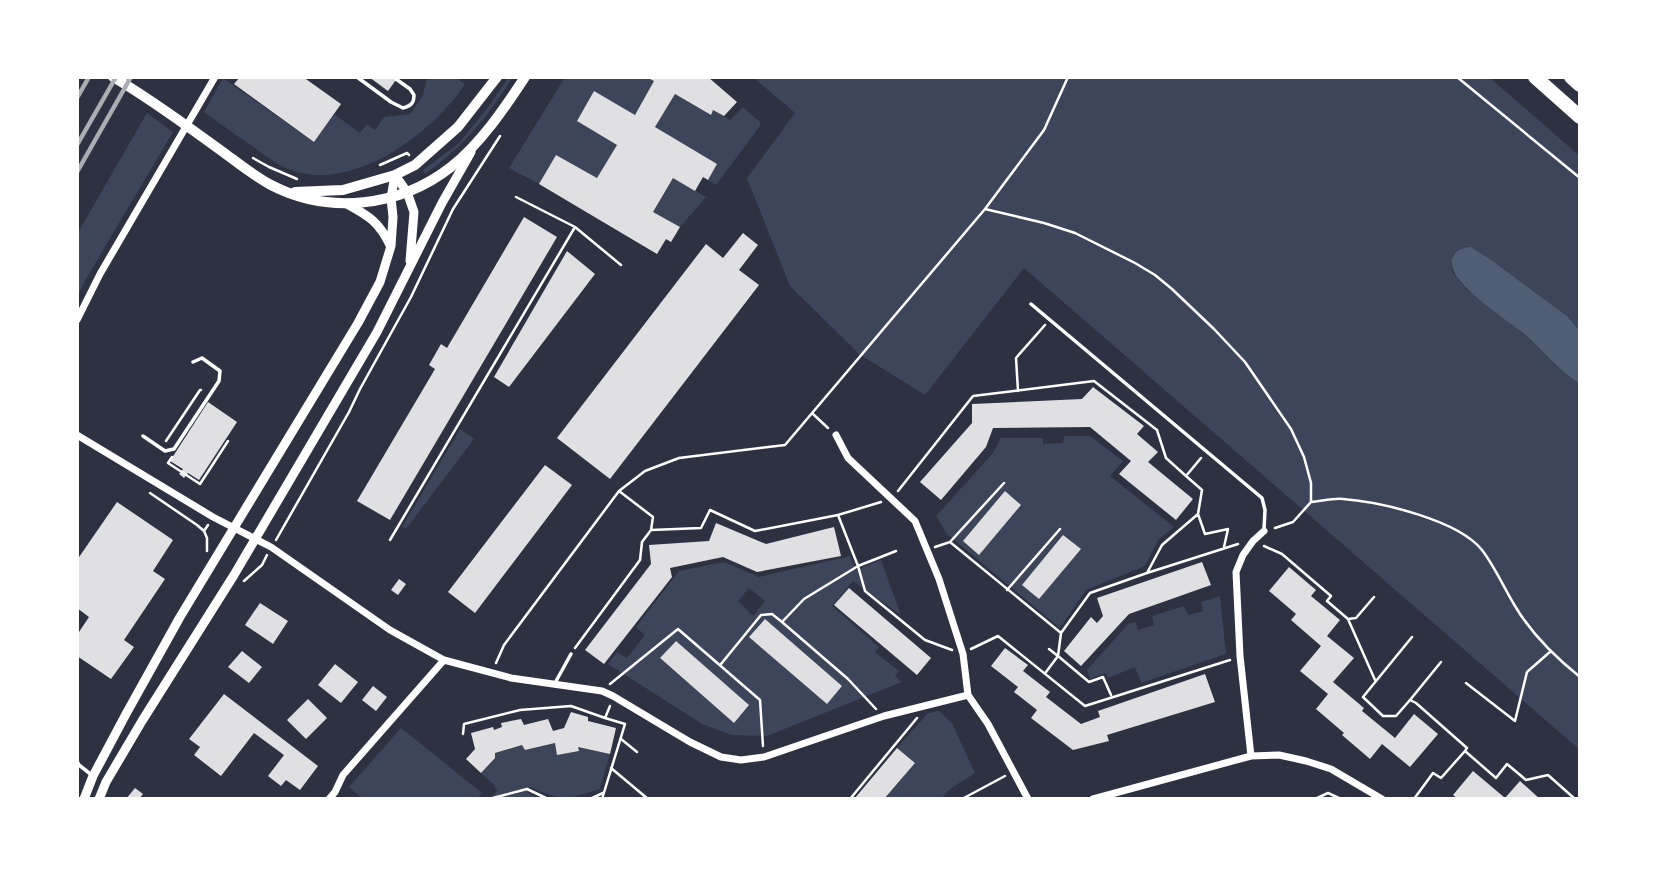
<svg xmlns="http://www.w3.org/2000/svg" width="1657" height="876" font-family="'Open Sans',sans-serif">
<rect width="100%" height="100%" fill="#2d3142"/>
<path fill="#3c4559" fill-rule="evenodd" d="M427 77H455L465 84C433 133 355 191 294 171 278 166 266 156 252 146 236 135 220 124 204 112L223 78 314 142 334 114 360 133 367 124 375 130 384 117 410 114 423 95Z
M509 77H513C486 118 466 145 425 174L423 170 458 144 486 110Z
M565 77H646L654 81 635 115 594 91 577 121 617 145 597 178 556 155 539 184 509 168Z
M753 77H1489L1580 156V331L1567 316 1490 259 1471 247 1454 255C1451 262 1450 268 1455 275 1471 299 1505 316 1526 336 1544 352 1559 372 1580 384V750L1024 268 925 395 859 354 790 286 747 178 795 113Z
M675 94 710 115 713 110 730 120 743 107 760 122V126L716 185 708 180 717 165 655 127Z
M147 113 173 132 86 279 77 298V234Z
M673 178 706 197 680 227 653 212Z
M460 429 474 439 406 529 402 527Z
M1064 436H1090L1123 461 1110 476 1174 527 1159 539 1145 566 1086 590 1060 628 947 534 936 516 993 453 1001 438H1043V444L1063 443Z
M850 556 856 570 881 560 901 615 853 581 832 606 879 647 875 652 899 671 895 676 902 682 767 736 732 735 702 724 608 664 617 652 627 658 645 635 636 627 679 571 724 562 759 577ZM749 588 765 601 753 616 738 601ZM765 619 842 686 827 703 750 637ZM675 641 749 705 734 722 660 659Z
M1220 596 1226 654 1141 683 1135 667 1108 678 1106 673 1090 679 1087 670 1129 623 1136 622 1138 630 1154 625 1152 616 1184 606 1188 615 1203 611 1201 602Z
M939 711 952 723 975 773 950 789 941 799H884L915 763 897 748 928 713Z
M401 728 482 793 477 799H363L349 787Z
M555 743 558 755 578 751V747L610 754 600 789C564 800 565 802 530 787L527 793 540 799H491L497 791 493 784 481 773 495 758V753L522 745 525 750Z"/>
<path fill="#4f5d75" d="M1471 247 1490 259 1567 316 1580 331V384C1558 371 1542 349 1523 333 1508 320 1441 279 1453 257 1457 249 1463 248 1471 247Z"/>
<path fill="#e0e0e3" d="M240 77H303L341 104 314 142 234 84Z
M369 77H398L388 91Z
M646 77H708L737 102 724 116 713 110 711 115 675 94 655 127 717 164 708 180 703 177 695 191 673 178 653 212 680 227 671 242 666 239 657 254 539 184 556 155 597 178 617 145 577 121 594 91 635 115 654 81Z
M524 217 557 237 390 520 357 501 435 369 429 365 441 344 447 348Z
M743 233 758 245 739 270 759 285 610 479 557 438 706 244 723 258Z
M567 251 595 274 509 387 494 377Z
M1093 387 1144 426 1137 434 1158 452 1148 462 1193 499 1176 520 1119 474 1131 461 1090 427 993 428 986 447 941 500 920 482 972 423V404L1082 399Z
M208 402 237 422 199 480 188 473 184 478 179 474 183 469 170 461Z
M545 465 572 485 475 613 448 592Z
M1005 491 1021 505 979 555 963 541Z
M117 502 173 540 153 571 165 579 124 640 134 647 111 679 77 656V635L89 617 77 608V560Z
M716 523 766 544 834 527 841 556 757 572 723 557 670 568 672 577 604 664 585 650 651 564 649 545 709 541Z
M1063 535 1081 549 1039 599 1022 585Z
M1202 562 1211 585 1129 614 1081 666 1064 651 1091 617 1097 623 1103 616 1097 598Z
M1289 567 1316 590 1311 596 1340 620 1327 636 1354 658 1333 682 1364 708 1362 711 1395 738 1414 714 1438 734 1410 767 1382 744 1370 759 1342 735 1344 733 1316 709 1328 694 1300 671 1321 646 1291 620 1296 614 1269 591Z
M399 579 406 584 398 595 391 590Z
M849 588 931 658 917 675 834 605Z
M260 603 288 621 273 644 245 625Z
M765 619 842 686 827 704 749 637Z
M676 641 749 705 734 723 660 658Z
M1005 648 1028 665 1023 671 1050 692 1046 697 1081 724 1100 717 1098 711 1205 674 1215 702 1107 735 1109 741 1073 750 1031 718 1037 710 1014 692 1018 687 991 666Z
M242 651 262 667 249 683 228 667Z
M335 664 358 682 341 703 318 685Z
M373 686 387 697 376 711 362 700Z
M224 694 318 766 300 790 286 780 281 786 268 776 284 755 254 733 221 776 194 755 200 747 189 739Z
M308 699 327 718 306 739 287 720Z
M571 712 588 717V721L616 728 610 754 578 747 579 751 557 755 555 743 525 750 522 745 495 753V758L481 773 466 759 475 749 471 733 493 727 494 730 502 727 501 723 521 719 524 725 548 719 553 731 564 728Z
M897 748 915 763 884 799H856L855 798Z
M1473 771 1505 798 1520 781 1540 799H1458L1453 795Z
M135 788 143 794 139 799H126Z"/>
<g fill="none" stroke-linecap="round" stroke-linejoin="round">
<path stroke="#fff" stroke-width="2.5" d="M1457 77 1580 178
M253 158 269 167 297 179
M380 165 407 153 409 155
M516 197 575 227 621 265
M985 209 1044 223 1075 233 1135 263 1155 275 1172 289 1214 329 1245 362 1291 429 1304 457 1311 483V502C1322 501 1333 498 1343 499 1381 502 1458 520 1482 550 1495 567 1504 588 1515 606 1531 633 1555 657 1580 677
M1018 391 1016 358 1045 325
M813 414 828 428
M166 441 200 390H201
M172 457 168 463 200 484 228 441
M619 491 653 517 651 530
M898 491 973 396 1094 381 1157 430 1166 458 1186 476
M150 493 197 525 204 531
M1198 514 1202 490 1186 476 1201 458
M838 515 881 502
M1275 528 1293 522 1311 502
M276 540 349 412 360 389 411 297 453 209 500 136
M390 540 575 227
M950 542 1004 483
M1264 546 1282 554 1331 596 1327 601 1348 619 1356 618 1374 597
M935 547 950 542 1061 633 1090 593 1147 573 1238 544
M207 551V538L204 531 208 525
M1147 573 1162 545 1198 514 1205 534 1228 529 1224 547
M244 581 262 565 267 555
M1007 590 1060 529
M1348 619 1375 680
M1061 633 1058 656 1089 682 1103 677 1111 695
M575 648 640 560 642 542 651 530 701 528 710 510 755 531 838 515 858 566 865 591 925 640 952 650
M971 649 998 636 1085 706 1230 660
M1441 662 1410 700 1416 703 1467 748 1465 751
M496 663 504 645 619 491 645 471 679 458 785 445 985 209 1044 130 1068 77
M721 664 761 615 772 614 782 622
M1046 672 1058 656 1049 649
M1466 683 1515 721 1527 672 1551 651
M610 684 678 629 760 700 763 746
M1410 700 1396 716H1383L1363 697 1412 637
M876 709 848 679 782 622 804 599 858 566 896 551
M463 734 464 724 520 710 571 706 605 718
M621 739 637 752
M611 768 648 799
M489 799 527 789 548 799
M590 799 603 793
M602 799 625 724 605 718 610 706
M850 799 917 718
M962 799 1005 776
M1315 799 1328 793 1341 799
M1414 799 1433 773 1441 778 1465 751 1496 778 1507 764 1526 780 1548 775 1575 799"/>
<path stroke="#fff" stroke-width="3.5" d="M357 77 391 102 403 108C411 106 414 103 414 95L410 89 396 79
M1031 304 1262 498 1265 510 1264 529
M143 436 165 451 174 449 219 381 220 371 202 358 193 362
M555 683 571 654
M77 761 79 765 93 776"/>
<path stroke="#fff" stroke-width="7" d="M77 320 100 274 215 77
M77 435 213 517 271 547 390 630 444 660 511 678 602 691 613 696 690 742 721 757 741 760 764 757 884 716 968 695 988 724 1028 799
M836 435 848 458 915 521 939 579 963 654 968 695
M1251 756 1240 656 1236 572 1243 555 1253 541 1264 531
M329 799 335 792 343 775 444 660
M1093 799 1251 756 1279 755 1306 761 1331 769 1382 799"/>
<path stroke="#fff" stroke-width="9" d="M395 175 407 192 414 212 410 261
M347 204C369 216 379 222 390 245
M84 799 93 776 126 714 180 617 358 323 380 282 391 246 393 217 391 198 395 175
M99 799 106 782 142 721 234 575 377 332 442 203 471 152"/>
<path stroke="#fff" stroke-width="10" d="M113 77C151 99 187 126 223 152 238 163 254 176 271 185 329 215 400 207 451 167 481 143 504 109 525 77
M295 192 343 190 395 175 415 165 458 127 497 77"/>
<path stroke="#fff" stroke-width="14" d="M1535 77 1580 117
M1571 77 1580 85"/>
<path stroke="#abadb3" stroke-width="4.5" d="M77 98 89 77
M77 145 116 77
M77 172 131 77"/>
</g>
<rect width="1657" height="876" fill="none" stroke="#ffffff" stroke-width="158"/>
</svg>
